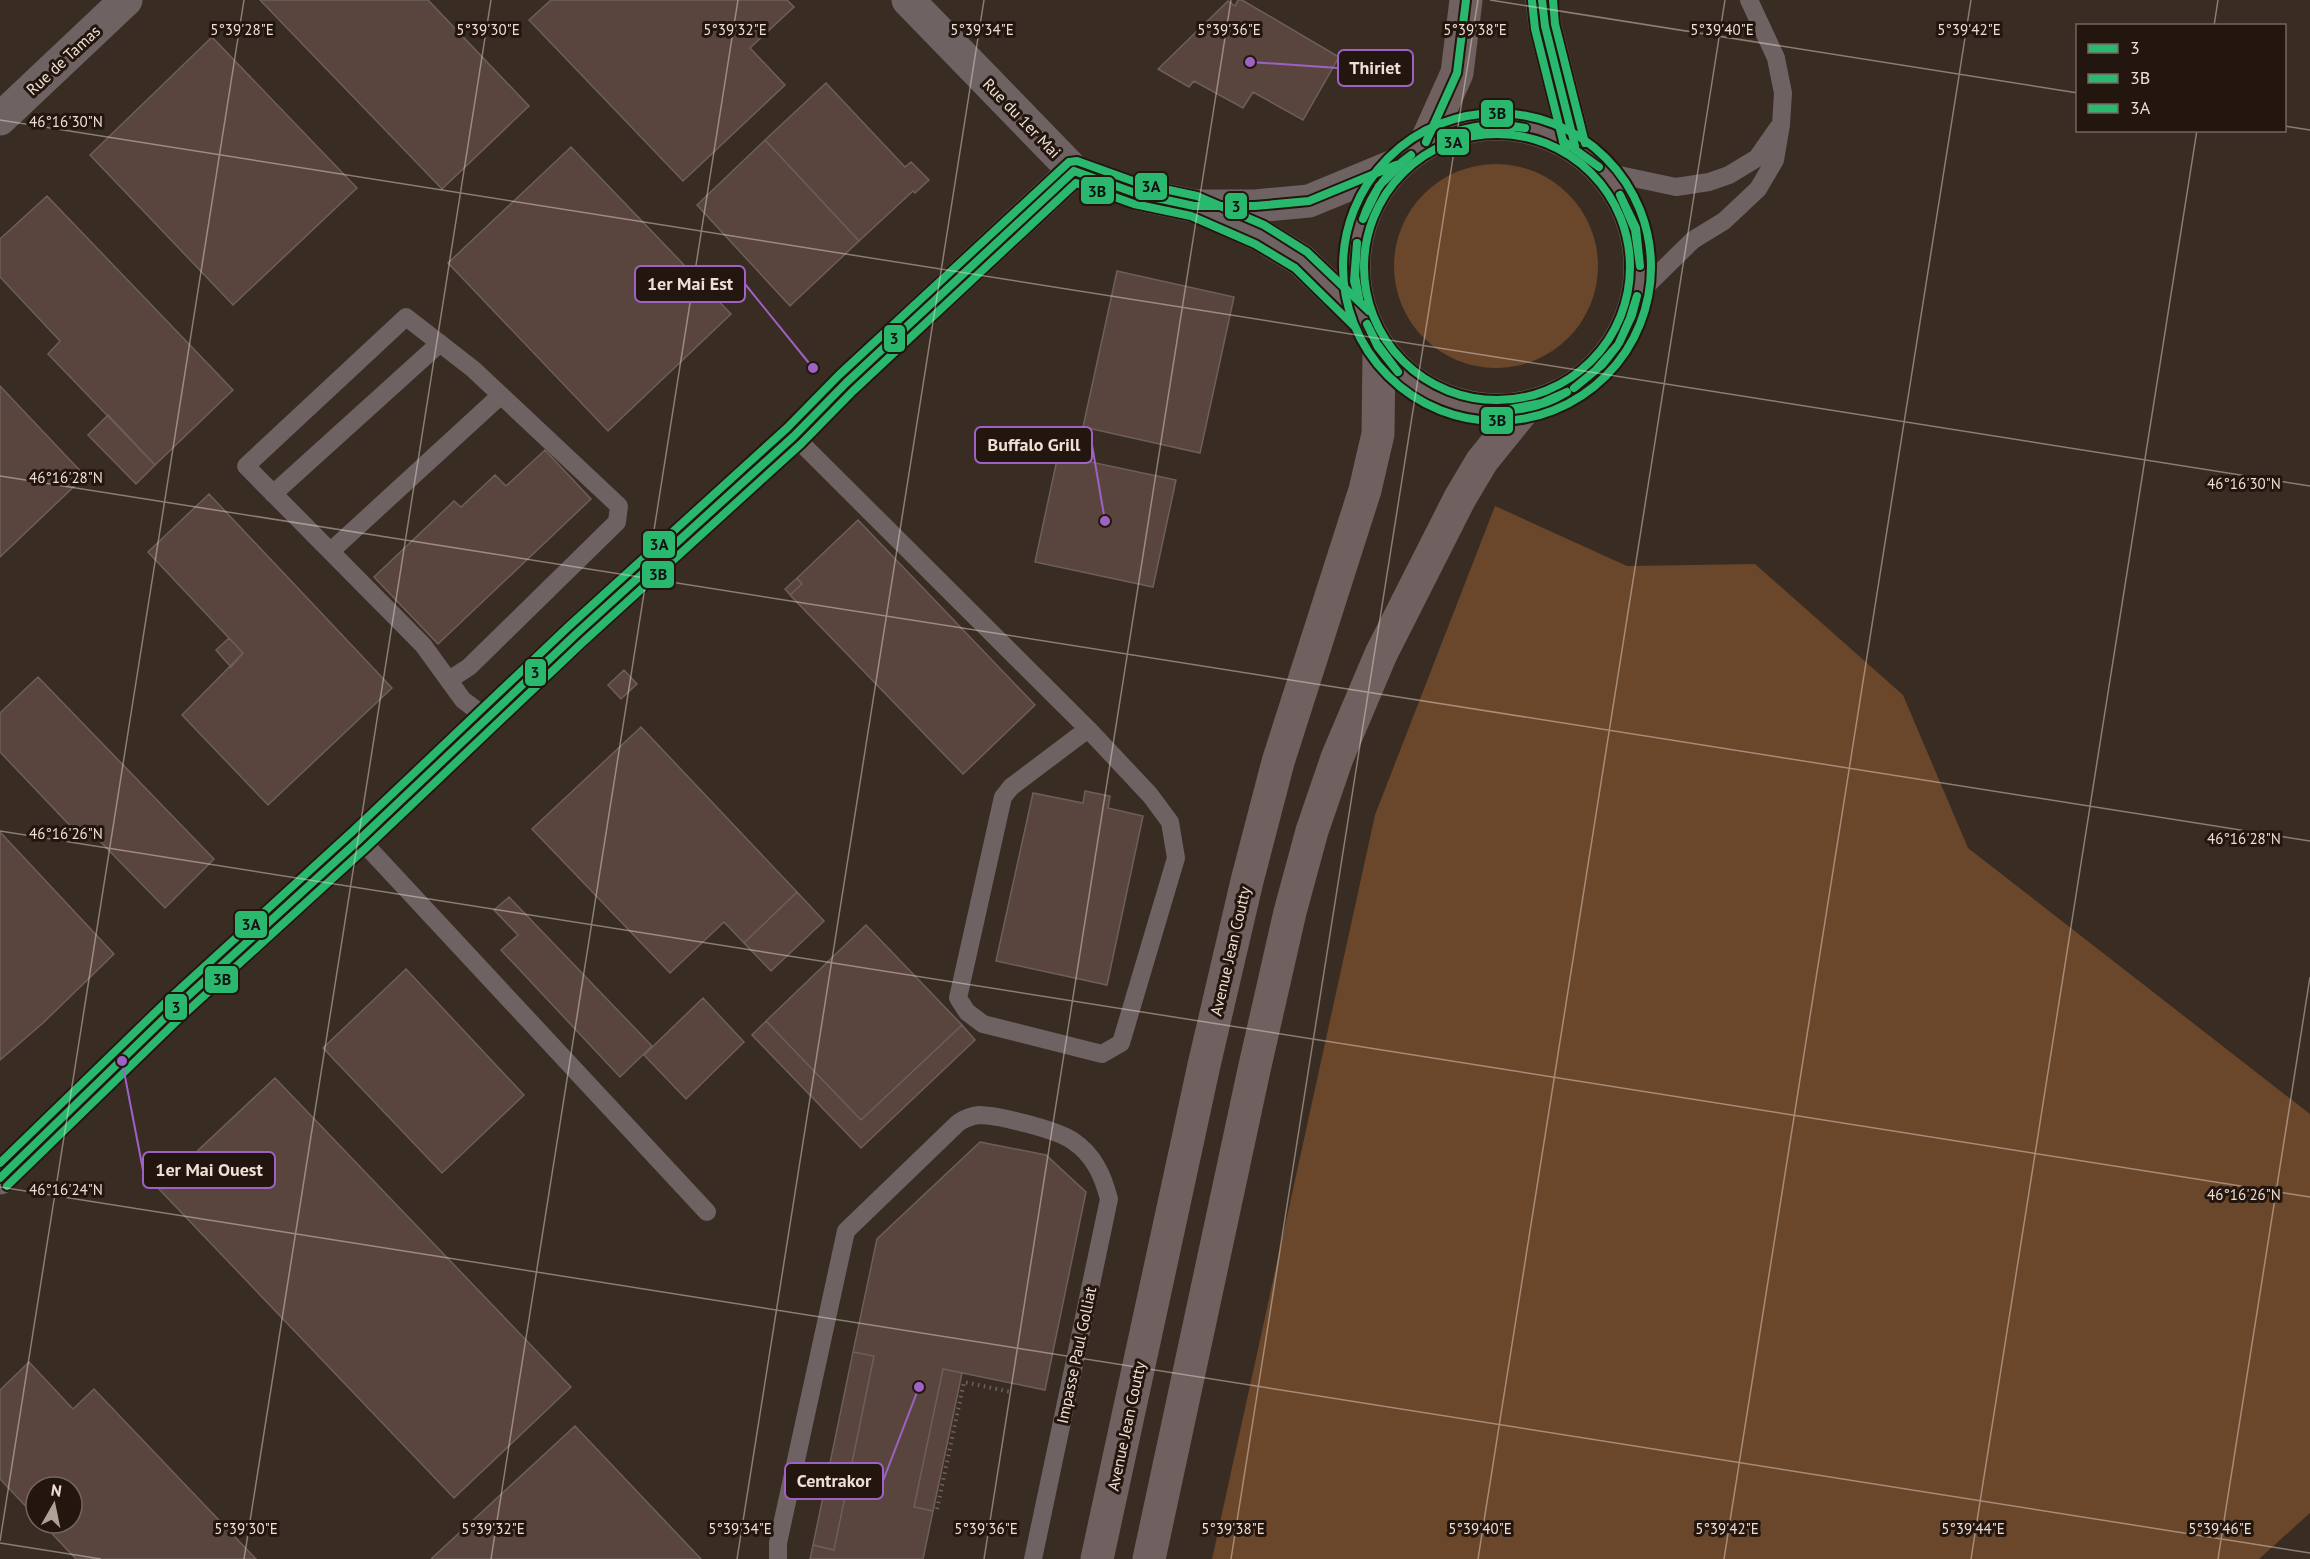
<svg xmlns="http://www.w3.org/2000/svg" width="2310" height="1559" font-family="'PT Sans',sans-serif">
<rect width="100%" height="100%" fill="#392c22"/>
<path fill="#6a462b" d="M1394 266a102 102 0 1 1 204 0a102 102 0 1 1-204 0Z
M1495 506 1627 566 1755 564 1903 695 1968 848 2310 1114V1513L2259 1559H1212L1375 815Z"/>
<path fill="#59453e" stroke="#6c5f59" stroke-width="1.5" d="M260 0H428L529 106 442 189Z
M551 0H787L794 7 750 48 785 85 683 181 529 20Z
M1238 0H1242L1339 57 1303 120 1253 92 1243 108 1194 81 1189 87 1158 69 1228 1 1235 6Z
M212 37 357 188 233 305 90 155Z
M826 83 905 167 911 162 929 180 915 193 913 191 859 241 765 140Z
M765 140 859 241 790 306 697 205Z
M571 147 731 314 608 431 448 263Z
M47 196 233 390 155 465 48 354 60 341 0 277V239Z
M1117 271 1234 297 1200 453 1083 427Z
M0 386 85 476 0 557Z
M108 415 155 465 136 484 88 435Z
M545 450 591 499 438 644 374 577 454 501 461 507 495 475 506 486Z
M1058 455 1176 480 1153 587 1035 562Z
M209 494 392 688 268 805 182 715 243 653 148 552Z
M858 520 1035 705 963 774 790 595 802 584 797 578Z
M797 578 802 584 790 595 785 589Z
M229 638 243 653 231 667 216 650Z
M624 670 637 684 621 699 608 685Z
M38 677 214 859 165 908 87 828 78 834 0 752V713Z
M641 727 797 892 744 943 724 922 670 973 532 829Z
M1085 791 1110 796 1108 808 1143 816 1107 985 996 961 1033 793 1083 803Z
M0 832 114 954 43 1023 0 1060Z
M797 892 824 921 771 971 744 943Z
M509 897 652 1046 620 1077 501 950 518 935 494 910Z
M866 925 962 1025 861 1120 766 1021Z
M406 969 524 1095 442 1173 323 1048Z
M703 998 744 1042 686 1099 644 1055Z
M766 1021 861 1120 962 1025 975 1040 861 1148 752 1035Z
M275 1078 571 1387 454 1498 158 1188Z
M980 1142 1046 1155 1086 1192 1045 1390 943 1369 914 1507 933 1511 923 1559H810L813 1545 834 1550 874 1356 853 1352 877 1239Z
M853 1352 874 1356 834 1550 813 1545Z
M29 1362 73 1409 94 1389 256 1559H76L42 1523H72V1487H36V1517L0 1479V1390Z
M943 1369 962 1373 933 1511 914 1507Z
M575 1426 701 1559H431Z"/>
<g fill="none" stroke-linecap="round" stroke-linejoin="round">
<path stroke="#6f6361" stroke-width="4" stroke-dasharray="1.5 4.5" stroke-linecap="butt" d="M937 1509 964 1382 1011 1392"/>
<path stroke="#6e6263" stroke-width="18" d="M1605 172 1676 187 1709 182 1729 175 1757 158 1778 128
M1640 292 1693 240 1724 221 1758 189 1775 160 1781 125 1783 93 1776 58 1749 0
M794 436 1088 729 1150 795 1170 822 1176 858 1121 1043 1102 1054 983 1024 967 1012 958 998 1003 797 1011 787 1088 729
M273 494 440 343
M331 551 501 395
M449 680 469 667 617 522 619 506 473 369 406 317 246 466 423 645 463 700 487 718
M360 839 707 1212
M778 1559V1543L846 1231 958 1123C965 1118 971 1116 979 1115 998 1115 1058 1130 1073 1141 1094 1155 1103 1176 1109 1199L1033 1559"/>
<path stroke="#6e6263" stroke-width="33" d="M908 0 1074 171 1138 194 1194 206H1255L1309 201 1396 165
M0 119 126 0
M1207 211 1260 235 1301 260 1362 319
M0 1178 175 1008 360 839 575 635 794 436 846 383 1074 171"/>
<path stroke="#70605f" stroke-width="33" d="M1542 0 1545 26 1575 146
M1354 267a143 143 0 1 1 286 0a143 143 0 1 1-286 0Z
M1426 142 1457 73 1466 0
M1097 1559 1204 1065 1247 881 1278 762 1365 490 1378 434 1379 350
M1149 1559 1254 1070 1290 912 1312 831 1337 758 1381 654 1460 498 1482 461 1524 409"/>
<defs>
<path id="bus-1" d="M1542 0 1545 26 1575 146
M1444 137C1468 125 1499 122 1525 128
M1444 137C1471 127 1496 125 1525 128
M1563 141 1599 167
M1563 141 1599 167
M1426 142 1457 73 1466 0
M1074 171 1138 194 1194 206H1255L1309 201 1396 165
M1620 195 1636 228 1640 266
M1620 195 1635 230 1640 266
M1363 219C1372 192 1388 171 1411 155
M1363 219 1379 186 1411 155
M1357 243 1355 276 1359 298
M1357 243 1354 281 1359 298
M1367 324 1377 344 1398 372
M1367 324 1378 347 1398 372
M1619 343 1630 318 1637 296
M1619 343 1632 315 1637 296
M1574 388 1596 370 1617 346
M1574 388 1602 365 1617 346
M1505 410 1542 403 1567 392
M1505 410C1527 410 1549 403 1567 392
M0 1178 175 1008 360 839 575 635 794 436 846 383 1074 171"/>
<path id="bus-2" d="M1532 1 1535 29 1565 149
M1343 267a154 154 0 1 1 308 0a154 154 0 1 1-308 0Z
M7 1186 182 1016 367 847 582 643 801 444 853 391 1076 183 1134 204 1191 216 1255 244 1295 268 1355 327"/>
<path id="bus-3" d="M1553 0 1555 24 1585 143
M1364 267a133 133 0 1 1 266 0a133 133 0 1 1-266 0Z
M0 1163 168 1000 353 831 568 627 787 428 839 375 1069 162 1077 161 1141 184 1197 196 1264 225 1307 252 1369 311"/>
</defs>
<use href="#bus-1" stroke="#22160e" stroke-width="12"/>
<use href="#bus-2" stroke="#22160e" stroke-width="12"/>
<use href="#bus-3" stroke="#22160e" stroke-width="12"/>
<use href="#bus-1" stroke="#2ab86f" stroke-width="8"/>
<use href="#bus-2" stroke="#2ab86f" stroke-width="8"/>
<use href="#bus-3" stroke="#2ab86f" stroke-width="8"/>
</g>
<path fill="none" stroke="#f0dfd4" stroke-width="1.5" stroke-opacity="0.45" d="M1490 0 2078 93M2214 26 2218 0M0 120 2310 486M2284 126 2310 130M0 476 2310 841M0 831 2310 1197M0 1187 2310 1553M0 1541 244 0M0 1543 101 1559M244 1559 491 0M491 1559 738 0M737 1559 984 0M984 1559 1231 0M1231 1559 1478 0M1478 1559 1725 0M1724 1559 1971 0M1971 1559 2197 130M2218 1559 2310 977"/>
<g text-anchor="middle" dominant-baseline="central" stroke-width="6" stroke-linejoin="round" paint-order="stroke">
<g font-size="16" fill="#f0dfd4" stroke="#22160e">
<text transform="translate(63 60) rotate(-43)">Rue de Tamas</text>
<text transform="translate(1022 118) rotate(46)">Rue du 1er Mai</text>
<text transform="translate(1230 951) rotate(-77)">Avenue Jean Coutty</text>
<text transform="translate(1076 1355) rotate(-78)">Impasse Paul Golliat</text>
<text transform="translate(1126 1426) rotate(-78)">Avenue Jean Coutty</text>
</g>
</g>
<g font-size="15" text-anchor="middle" fill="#f0dfd4" stroke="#22160e" stroke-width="6" stroke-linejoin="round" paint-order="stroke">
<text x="242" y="35">5°39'28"E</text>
<text x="488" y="35">5°39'30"E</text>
<text x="735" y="35">5°39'32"E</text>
<text x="982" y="35">5°39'34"E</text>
<text x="1229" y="35">5°39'36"E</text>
<text x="1475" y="35">5°39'38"E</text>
<text x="1722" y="35">5°39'40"E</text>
<text x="1969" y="35">5°39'42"E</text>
<text x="66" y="127">46°16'30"N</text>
<text x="66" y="483">46°16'28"N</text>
<text x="2244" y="489">46°16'30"N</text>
<text x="66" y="839">46°16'26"N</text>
<text x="2244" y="844">46°16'28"N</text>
<text x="66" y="1195">46°16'24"N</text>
<text x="2244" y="1200">46°16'26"N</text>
<text x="246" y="1534">5°39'30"E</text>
<text x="493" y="1534">5°39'32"E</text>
<text x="740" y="1534">5°39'34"E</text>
<text x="986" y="1534">5°39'36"E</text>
<text x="1233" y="1534">5°39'38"E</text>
<text x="1480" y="1534">5°39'40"E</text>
<text x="1727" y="1534">5°39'42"E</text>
<text x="1973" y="1534">5°39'44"E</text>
<text x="2220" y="1534">5°39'46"E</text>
</g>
<path fill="none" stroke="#9e62c5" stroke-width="2" d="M1250 62L1338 68M813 368L745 284M1105 521L1092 445M122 1061L143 1170M919 1387L883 1481"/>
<g fill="#9e62c5" stroke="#22160e" stroke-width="2">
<circle cx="1250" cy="62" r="6"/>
<circle cx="813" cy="368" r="6"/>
<circle cx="1105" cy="521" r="6"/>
<circle cx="122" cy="1061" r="6"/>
<circle cx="919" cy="1387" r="6"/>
</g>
<g fill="#22160e" stroke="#9e62c5" stroke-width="2">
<rect x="1338" y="50" width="75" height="36" rx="6"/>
<rect x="635" y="266" width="110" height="36" rx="6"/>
<rect x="975" y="427" width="117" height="36" rx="6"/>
<rect x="143" y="1152" width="132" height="36" rx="6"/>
<rect x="785" y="1463" width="98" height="36" rx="6"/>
</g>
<g font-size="18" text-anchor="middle" font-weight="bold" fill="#f0dfd4">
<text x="1375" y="74">Thiriet</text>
<text x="690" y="290">1er Mai Est</text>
<text x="1034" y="451">Buffalo Grill</text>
<text x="209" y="1176">1er Mai Ouest</text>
<text x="834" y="1487">Centrakor</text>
</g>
<g stroke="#22160e" stroke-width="2">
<rect x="1480" y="99" width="34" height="29" rx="6" fill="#2ab86f"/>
<rect x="1436" y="128" width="34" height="28" rx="6" fill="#2ab86f"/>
<rect x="1134" y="172" width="34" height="29" rx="6" fill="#2ab86f"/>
<rect x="1080" y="176" width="35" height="29" rx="6" fill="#2ab86f"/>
<rect x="1224" y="192" width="24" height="28" rx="6" fill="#2ab86f"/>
<rect x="883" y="324" width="23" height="29" rx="6" fill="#2ab86f"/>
<rect x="1480" y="406" width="34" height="29" rx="6" fill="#2ab86f"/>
<rect x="642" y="530" width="34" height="29" rx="6" fill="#2ab86f"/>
<rect x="641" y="560" width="34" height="29" rx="6" fill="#2ab86f"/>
<rect x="524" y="658" width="23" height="29" rx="6" fill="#2ab86f"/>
<rect x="234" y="910" width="34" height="29" rx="6" fill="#2ab86f"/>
<rect x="204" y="965" width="35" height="29" rx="6" fill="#2ab86f"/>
<rect x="164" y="993" width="24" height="28" rx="6" fill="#2ab86f"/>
</g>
<g font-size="16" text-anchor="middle" font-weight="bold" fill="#111">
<text x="1497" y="119">3B</text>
<text x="1453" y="148">3A</text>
<text x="1151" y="192">3A</text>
<text x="1097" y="197">3B</text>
<text x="1236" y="212">3</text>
<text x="894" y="344">3</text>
<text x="1497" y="426">3B</text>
<text x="659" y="550">3A</text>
<text x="658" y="580">3B</text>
<text x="535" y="678">3</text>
<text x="251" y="930">3A</text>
<text x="222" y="985">3B</text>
<text x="176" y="1013">3</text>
</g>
<rect x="2076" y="24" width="210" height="108" fill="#22160e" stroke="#74665d" stroke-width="1.5"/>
<rect x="2088" y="44" width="30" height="9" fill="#2ab86f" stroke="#74665d" stroke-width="1.5"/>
<text x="2130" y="54" font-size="18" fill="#f0dfd4">3</text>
<rect x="2088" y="74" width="30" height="9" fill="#2ab86f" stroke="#74665d" stroke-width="1.5"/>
<text x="2130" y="84" font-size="18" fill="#f0dfd4">3B</text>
<rect x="2088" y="104" width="30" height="9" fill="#2ab86f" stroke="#74665d" stroke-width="1.5"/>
<text x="2130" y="114" font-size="18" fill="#f0dfd4">3A</text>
<g transform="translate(54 1505) rotate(9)"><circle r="28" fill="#22160e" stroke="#74665d" stroke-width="1.5"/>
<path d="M0-4.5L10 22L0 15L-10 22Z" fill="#b0a096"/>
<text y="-9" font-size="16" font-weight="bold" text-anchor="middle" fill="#f0dfd4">N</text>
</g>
</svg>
